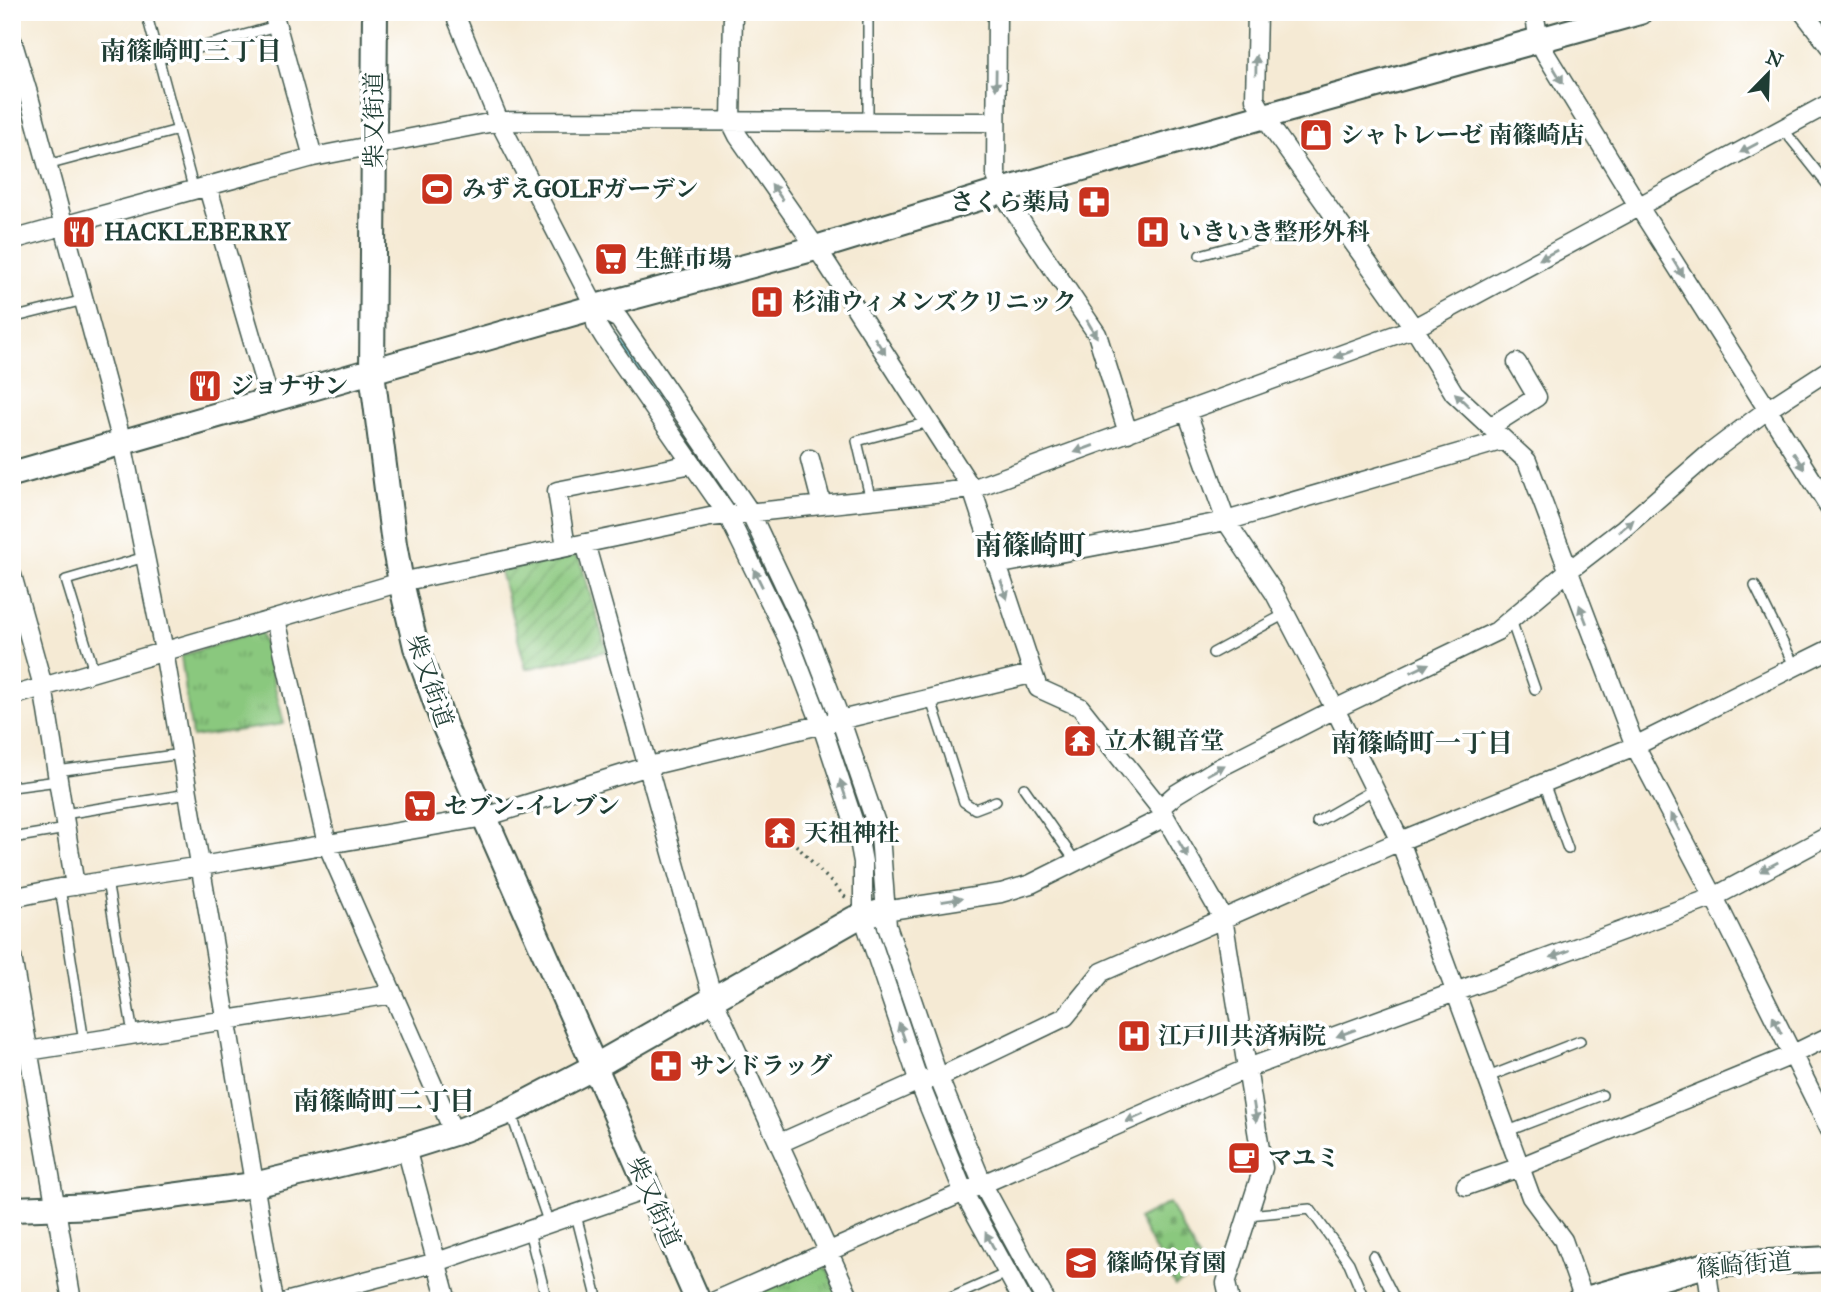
<svg xmlns="http://www.w3.org/2000/svg" width="1842" height="1313" font-family="'IM FELL Great Primer','Noto Serif JP',serif">
<defs>
<pattern id="cemetery-stones" width="16" height="16" patternUnits="userSpaceOnUse" patternTransform="scale(1.75)"><rect width="16" height="16" fill="#8ac87e"/><path d="M2 7V4a2 2 0 0 1 4 0v3zM10 15v-3a2 2 0 0 1 4 0v3z" fill="#70a468"/></pattern>
<pattern id="park-tufts" width="24" height="20" patternUnits="userSpaceOnUse" patternTransform="scale(1.75)"><rect width="24" height="20" fill="#8ac87e"/><path d="M3 7l-1-3M5 7V3M7 7l1-3M15 17l-1-3M17 17v-4M19 17l1-3" fill="none" stroke="#70a468"/></pattern>
<pattern id="garden-furrows" width="10" height="10" patternUnits="userSpaceOnUse" patternTransform="scale(1.75)"><rect width="10" height="10" fill="#8ac87e"/><path d="M-1 1l2-2M0 10L10 0M9 11l2-2" fill="none" stroke="#70a468"/></pattern>
</defs>
<rect width="100%" height="100%" fill="#fff"/>
<filter id="ink" filterUnits="userSpaceOnUse"><feTurbulence type="fractalNoise" baseFrequency=".0143" numOctaves="2"/><feDisplacementMap in="SourceGraphic" scale="14" xChannelSelector="R" yChannelSelector="G"/><feConvolveMatrix kernelMatrix="1 2 1 2 8 2 1 2 1" color-interpolation-filters="sRGB"/></filter>
<filter id="wash" filterUnits="userSpaceOnUse"><feTurbulence type="fractalNoise" baseFrequency=".00686" numOctaves="4" result="noise"/><feDisplacementMap in="SourceGraphic" scale="28" xChannelSelector="R" yChannelSelector="G"/><feGaussianBlur stdDeviation="1.57" result="paint"/><feColorMatrix in="noise" values="0 0 0 0 0 0 0 0 0 0 0 0 0 0 0 0 0 1.4 0 .05"/><feComposite in="paint" operator="in"/></filter>
<g filter="url(#wash)">
<rect width="100%" height="100%" fill="#f5ead4"/>
<path fill="url(#cemetery-stones)" stroke="#548259" stroke-width="2" d="M1169 1203 1204 1268 1175 1286 1138 1219Z"/>
<path fill="url(#park-tufts)" stroke="#548259" stroke-width="2" d="M261 630 284 724 192 737 181 656Z
M816 1264 828 1270 840 1301H738Z"/>
<path fill="url(#garden-furrows)" stroke="#548259" stroke-width="2" d="M574 556 580 559 607 651 526 669 500 571Z"/>
<g fill="none" stroke-linecap="round" stroke-linejoin="round">
<path stroke="#51bace" stroke-width="5" d="M613 330 673 421
M742 526 790 616
M805 651 823 705
M865 830 871 847 877 907
M878 923 881 945
M889 967 921 1053
M937 1095 971 1184
M976 1192 1033 1301"/>
</g>
</g>
<g filter="url(#ink)">
<g fill="none" stroke-linecap="round" stroke-linejoin="round">
<defs>
<path id="lane" d="M146 12 194 191
M159 59 276 26
M868 122V22
M1783 129 1830 188
M47 165 178 130
M1200 255 1336 219
M12 318 84 300
M871 501 857 441 929 422
M1755 586 1795 667
M1511 620 1535 689
M1213 653 1285 614
M94 671 66 580 145 557
M931 700 964 802 975 809 996 801
M57 771 182 754
M1544 783 1568 849
M12 787 58 781
M1024 788 1076 862
M64 814 188 794
M1317 822 1375 789
M12 838 66 829
M107 881 133 1034
M60 888 84 1042
M1488 1077 1580 1041
M511 1113 549 1224
M1508 1131 1602 1095
M576 1215 598 1301
M1248 1215 1310 1209 1349 1263 1365 1301
M529 1231 547 1301
M1373 1256 1396 1301
M944 1301 1007 1273"/>
<path id="street" d="M273 12 313 157
M454 12 499 121 595 307
M733 12 731 122 738 136 824 259 972 489 1038 688 1080 707 1160 808 1223 918 1263 1168 1226 1283 1230 1301
M997 12 996 176 1010 205 1097 334 1128 433
M1257 12 1255 99 1273 130 1414 328 1454 393 1527 461 1635 746 1714 897 1830 1130
M1534 12 1539 41 1545 53 1639 207 1830 508
M1803 12 1830 47
M12 40 28 93 122 442 164 651 274 1301
M208 188 270 401
M12 240 313 157 499 121 995 122
M1187 412 1226 521 1275 594 1335 709 1400 841 1531 1197 1563 1240 1584 1299
M1490 427 1537 397 1517 363
M810 459 822 505
M585 543 713 999 851 1301
M566 547 557 491 692 464
M996 565 1226 521 1504 440
M12 575 43 686 75 886
M276 619 327 844 454 1133
M12 696 401 582 710 517 972 489 1414 328 1830 103
M1160 808 1176 794 1217 769 1335 709 1497 631 1567 572 1624 528 1709 454 1767 410 1830 369
M12 898 60 888 201 866 485 817 649 766 1031 674
M884 911 1001 893 1031 884 1165 817
M12 957 72 1301
M28 1051 393 994
M780 1143 910 1085 946 1074 1065 1017 1102 972 1400 841 1635 746 1830 649
M406 1148 447 1301
M1466 1186 1520 1167 1785 1058 1830 1036
M1706 1265 1711 1301
M289 1301 437 1262 648 1189
M715 1301 1248 1068 1714 897 1830 835
M1023 1301 964 1193 919 1082 863 916V862L858 835 822 726 790 643 727 514 604 337 596 324 595 307 619 319 750 512 808 635 841 721 880 835 887 926 938 1076 983 1185 1046 1301"/>
<path id="secondary" d="M375 12 372 372 394 544 401 582 416 647 444 725 698 1301
M12 474 595 307 816 248 1002 191 1265 116 1640 12
M12 1209 97 1206 254 1185 406 1148 454 1133 510 1111 594 1067 854 919 884 911
M1579 1301 1706 1265 1830 1259"/>
</defs>
<use href="#lane" stroke="#3f574c" stroke-width="12"/>
<use href="#street" stroke="#3f574c" stroke-width="21"/>
<use href="#secondary" stroke="#3f574c" stroke-width="28"/>
<path stroke="#3f574c" stroke-width="3.5" stroke-dasharray="2 5" stroke-linecap="butt" d="M796 845 847 899"/>
<use href="#lane" stroke="#fff" stroke-width="9"/>
<use href="#street" stroke="#fff" stroke-width="18"/>
<use href="#secondary" stroke="#fff" stroke-width="24"/>
</g>
<defs><path id="oneway-solid" d="M-6-.8H1V-3.2L6.5 0L1 3.2V.8H-6Z" transform="scale(1.75)"/></defs>
<g fill="#8f9e9a">
<use href="#oneway-solid" transform="translate(1256 65) rotate(-89)"/>
<use href="#oneway-solid" transform="translate(1558 75) rotate(59)"/>
<use href="#oneway-solid" transform="translate(996 80) rotate(91)"/>
<use href="#oneway-solid" transform="translate(1749 148) rotate(152)"/>
<use href="#oneway-solid" transform="translate(777 192) rotate(-125)"/>
<use href="#oneway-solid" transform="translate(1548 255) rotate(152)"/>
<use href="#oneway-solid" transform="translate(1678 268) rotate(58)"/>
<use href="#oneway-solid" transform="translate(1092 329) rotate(60)"/>
<use href="#oneway-solid" transform="translate(880 346) rotate(57)"/>
<use href="#oneway-solid" transform="translate(1344 354) rotate(160)"/>
<use href="#oneway-solid" transform="translate(1462 400) rotate(-136)"/>
<use href="#oneway-solid" transform="translate(1084 449) rotate(160)"/>
<use href="#oneway-solid" transform="translate(1799 461) rotate(57)"/>
<use href="#oneway-solid" transform="translate(1626 526) rotate(-40)"/>
<use href="#oneway-solid" transform="translate(758 578) rotate(-116)"/>
<use href="#oneway-solid" transform="translate(1004 590) rotate(72)"/>
<use href="#oneway-solid" transform="translate(1583 614) rotate(-111)"/>
<use href="#oneway-solid" transform="translate(1420 668) rotate(-26)"/>
<use href="#oneway-solid" transform="translate(1216 770) rotate(-29)"/>
<use href="#oneway-solid" transform="translate(843 789) rotate(-108)"/>
<use href="#oneway-solid" transform="translate(1675 822) rotate(-118)"/>
<use href="#oneway-solid" transform="translate(1183 849) rotate(60)"/>
<use href="#oneway-solid" transform="translate(1769 867) rotate(152)"/>
<use href="#oneway-solid" transform="translate(952 900) rotate(-9)"/>
<use href="#oneway-solid" transform="translate(1560 954) rotate(159)"/>
<use href="#oneway-solid" transform="translate(1777 1025) rotate(-116)"/>
<use href="#oneway-solid" transform="translate(902 1032) rotate(-109)"/>
<use href="#oneway-solid" transform="translate(1346 1033) rotate(160)"/>
<use href="#oneway-solid" transform="translate(1255 1112) rotate(81)"/>
<use href="#oneway-solid" transform="translate(1135 1118) rotate(156)"/>
<use href="#oneway-solid" transform="translate(990 1241) rotate(-118)"/>
</g>
</g>
<defs>
<symbol id="shop-square" viewBox="-11 -11 22 22"><rect x="-9" y="-9" width="18" height="18" rx="4" fill="#c8321e" stroke="#fff"/><path d="M-5-2.5h2.3a2.7 3.5 0 0 1 5.4 0H5L5.5 6h-11ZM-1.5-2.5h3a1.5 2.3 0 0 0-3 0Z" fill="#fff"/></symbol>
<symbol id="stadium-square" viewBox="-11 -11 22 22"><rect x="-9" y="-9" width="18" height="18" rx="4" fill="#c8321e" stroke="#fff"/><path d="M0-5a6.5 5 0 1 0 0 10a6.5 5 0 1 0 0-10ZM-3.5-1.8h7v3.6h-7Z" fill="#fff"/></symbol>
<symbol id="pharmacy-square" viewBox="-11 -11 22 22"><rect x="-9" y="-9" width="18" height="18" rx="4" fill="#c8321e" stroke="#fff"/><path d="M-2-6h4v4h4v4h-4v4h-4v-4h-4v-4h4Z" fill="#fff"/></symbol>
<symbol id="restaurant-square" viewBox="-11 -11 22 22"><rect x="-9" y="-9" width="18" height="18" rx="4" fill="#c8321e" stroke="#fff"/><path d="M-5-6h1v4h1v-4h1v4h1v-4h1v5L-1.5 .5V6h-2V.5L-5-1ZM5-6V6H3V1.5H1.5Q1.5-4 5-6Z" fill="#fff"/></symbol>
<symbol id="hospital-square" viewBox="-11 -11 22 22"><rect x="-9" y="-9" width="18" height="18" rx="4" fill="#c8321e" stroke="#fff"/><path d="M-5-5h3v3.5h4V-5h3V5h-3V1.5h-4V5h-3Z" fill="#fff"/></symbol>
<symbol id="supermarket-square" viewBox="-11 -11 22 22"><rect x="-9" y="-9" width="18" height="18" rx="4" fill="#c8321e" stroke="#fff"/><path d="M-6-5.5h2.5l.6 2H6L4.5 2H-2.5L-4.4-4H-6ZM-1.5 3.2a1.3 1.3 0 1 0 .1 0ZM3 3.2a1.3 1.3 0 1 0 .1 0Z" fill="#fff"/></symbol>
<symbol id="temple-square" viewBox="-11 -11 22 22"><rect x="-9" y="-9" width="18" height="18" rx="4" fill="#c8321e" stroke="#fff"/><path d="M0-6L5-2H3V0L6.5 2.5H4V6H1.5V3h-3V6H-4V2.5H-6.5L-3 0V-2H-5Z" fill="#fff"/></symbol>
<symbol id="cafe-square" viewBox="-11 -11 22 22"><rect x="-9" y="-9" width="18" height="18" rx="4" fill="#c8321e" stroke="#fff"/><path d="M-5.5-4.5H6V0H3Q3 3.5 0 3.5H-2.5Q-5.5 3.5-5.5 0ZM3-3.2v2h1.7v-2ZM-6 4.5H4V6H-6Z" fill="#fff"/></symbol>
<symbol id="school-square" viewBox="-11 -11 22 22"><rect x="-9" y="-9" width="18" height="18" rx="4" fill="#c8321e" stroke="#fff"/><path d="M0-5L7-2L0 1L-7-2ZM-4 1L0 2.5L4 1V4Q0 6-4 4Z" fill="#fff"/></symbol>
</defs>
<g fill-rule="evenodd">
<use href="#shop-square" x="1297" y="116" width="38" height="38"/>
<use href="#stadium-square" x="418" y="170" width="38" height="38"/>
<use href="#pharmacy-square" x="1075" y="183" width="38" height="38"/>
<use href="#restaurant-square" x="60" y="213" width="38" height="38"/>
<use href="#hospital-square" x="1134" y="213" width="38" height="38"/>
<use href="#supermarket-square" x="592" y="240" width="38" height="38"/>
<use href="#hospital-square" x="748" y="283" width="38" height="38"/>
<use href="#restaurant-square" x="186" y="367" width="38" height="38"/>
<use href="#temple-square" x="1061" y="722" width="38" height="38"/>
<use href="#supermarket-square" x="401" y="787" width="38" height="38"/>
<use href="#temple-square" x="761" y="814" width="38" height="38"/>
<use href="#hospital-square" x="1115" y="1017" width="38" height="38"/>
<use href="#pharmacy-square" x="647" y="1047" width="38" height="38"/>
<use href="#cafe-square" x="1225" y="1139" width="38" height="38"/>
<use href="#school-square" x="1062" y="1244" width="38" height="38"/>
</g>
<g text-anchor="middle" dominant-baseline="central" stroke-width="7" stroke-linejoin="round" paint-order="stroke">
<g font-size="24" fill="#1f3d34" stroke="#fff">
<text transform="translate(374 120) rotate(-90)">柴又街道</text>
<text transform="translate(430 681) rotate(71)">柴又街道</text>
<text transform="translate(654 1202) rotate(66)">柴又街道</text>
<text transform="translate(1744 1265) rotate(-5)">篠崎街道</text>
</g>
<g font-size="24" font-weight="bold" fill="#1f3d34" stroke="#fff" text-anchor="start">
<text x="1340" y="135">シャトレーゼ 南篠崎店</text>
<text x="462" y="189">みずえGOLFガーデン</text>
<text x="1070" y="202" text-anchor="end">さくら薬局</text>
<text x="104" y="232">HACKLEBERRY</text>
<text x="1178" y="232">いきいき整形外科</text>
<text x="636" y="259">生鮮市場</text>
<text x="792" y="302">杉浦ウィメンズクリニック</text>
<text x="230" y="386">ジョナサン</text>
<text x="1104" y="741">立木観音堂</text>
<text x="444" y="806">セブン-イレブン</text>
<text x="804" y="833">天祖神社</text>
<text x="1158" y="1036">江戸川共済病院</text>
<text x="690" y="1066">サンドラッグ</text>
<text x="1268" y="1158">マユミ</text>
<text x="1106" y="1263">篠崎保育園</text>
</g>
<g font-size="26" font-weight="bold" fill="#1f3d34" stroke="#fff">
<text x="191" y="51">南篠崎町三丁目</text>
<text x="1422" y="743">南篠崎町一丁目</text>
<text x="384" y="1101">南篠崎町二丁目</text>
</g>
<g font-size="28" font-weight="bold" fill="#1f3d34" stroke="#fff">
<text x="1030" y="545">南篠崎町</text>
</g>
</g>
<rect width="1842" height="1313" fill="none" stroke="#fff" stroke-width="42"/>
<g transform="translate(1768 74) rotate(23)" stroke="#ffffff" stroke-width="5" paint-order="stroke">
<path d="M0-5L12 26L0 18L-12 26Z" fill="#1f3d34"/>
<text y="-10" font-size="19" font-weight="bold" text-anchor="middle" fill="#1f3d34">N</text>
</g>
</svg>
